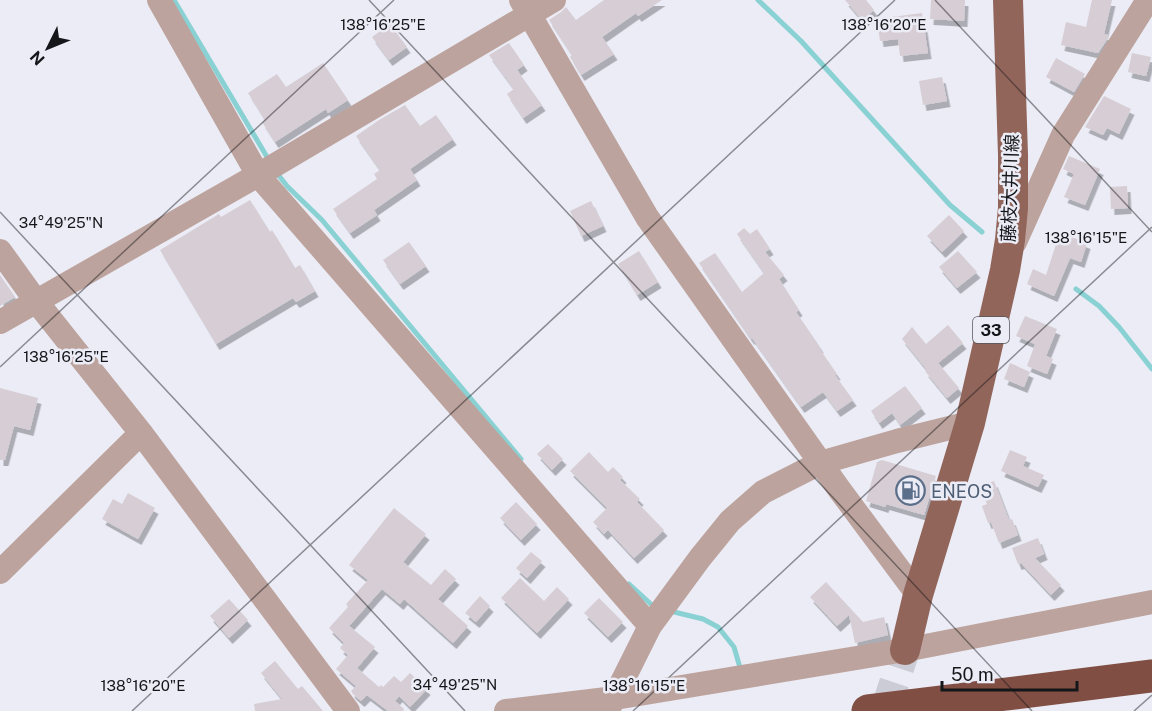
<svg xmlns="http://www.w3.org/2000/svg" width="1152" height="711" font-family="'Public Sans','Noto Sans JP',sans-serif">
<defs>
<filter id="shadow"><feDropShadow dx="3.5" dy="6" stdDeviation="0" flood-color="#0004"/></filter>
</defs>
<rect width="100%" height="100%" fill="#ebecf6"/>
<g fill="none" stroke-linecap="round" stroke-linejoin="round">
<path stroke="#8ad1d3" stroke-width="5" d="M174 0 270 162
M758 0 801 41 950 205 982 232
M276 172 287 186 322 220 521 459
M1076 289 1099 306 1119 327 1152 369
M629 584 653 606 655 607
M670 611 703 619 718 627 734 647 741 671"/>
</g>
<path fill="#d7cdd4" filter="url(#shadow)" d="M604 0H662L638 16 636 13 602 37 614 54 581 75 570 57 572 55 549 20 561 12 566 7 576 20Z
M845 0H866L874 10 862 20Z
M931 0H965L964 21 930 19Z
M1092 0H1112L1104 34 1108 35V38L1098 53 1061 45 1066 22 1086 27Z
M922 13 928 53 900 56 898 39 880 41 877 19Z
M390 24 407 47 389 60 372 37Z
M509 43 524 65 517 70 542 105 523 118 507 94 514 89 489 55Z
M1132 53 1151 57 1146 76 1128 72Z
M1056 58 1085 74 1074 92 1046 77Z
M323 63 348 100 328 113 326 109 275 142 262 122 265 120 248 93 277 74 286 87Z
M942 77 947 101 923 105 919 81Z
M1104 96 1131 109 1119 134 1107 128 1103 135 1085 127Z
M405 105 420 126 436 115 453 139 410 169 417 180 374 210 377 215 350 233 333 209 377 179 374 174 380 170 356 136 379 120Z
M1069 156 1100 169 1085 205 1064 197 1074 174 1063 169Z
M1127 186 1128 208 1111 209 1110 187Z
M250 200 270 232 272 230 295 268 300 265 315 291 296 302 293 298 216 344 160 250 219 214 221 217Z
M591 201 603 226 581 236 570 211Z
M949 215 964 231 942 252 927 236Z
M744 228 750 234 757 229 770 249 765 252 784 275 779 279 799 310 796 312 820 347 819 348 837 374 835 375 853 400 837 411 823 392 801 407 752 338 751 339 699 263 715 253 742 292 764 273 737 234Z
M1072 237 1087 243 1081 262 1070 258 1054 296 1027 284 1033 269 1046 275 1058 238 1070 242Z
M409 242 426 266 400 284 383 260Z
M639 251 658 282 637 295 618 264Z
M958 251 977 272 957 288 939 267Z
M0 275 15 297 0 306Z
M1025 316 1057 329 1046 356 1053 359 1047 374 1027 366 1035 344 1016 336Z
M948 325 963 343 938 363 959 388 947 398 925 371 927 370 902 339 912 327 926 344Z
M1010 363 1030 372 1024 387 1004 379Z
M905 386 922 408 900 425 892 413 879 423 871 411Z
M0 388 38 398 30 430 14 426 5 460H0Z
M548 444 563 459 552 470 537 454Z
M1010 450 1027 457 1023 466 1044 475 1038 487 1001 471Z
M589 452 608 472 613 467 623 477 620 480 640 499 637 502 664 530 634 558 608 530 604 534 593 522 607 508 570 471Z
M882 460 936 476 924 515 886 504 885 507 866 501 877 462Z
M994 481 1009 520 1012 519 1018 535 999 543 991 522 988 523 982 506 987 504 979 487Z
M128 493 155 508 138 539 102 519 113 499 122 504Z
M516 502 537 524 521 540 500 518Z
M394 508 426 534 403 562 431 585 445 569 456 579 438 599 468 626 453 643 404 599 400 604 382 589 349 626 375 647 357 668 379 687 381 685 383 687 394 676 401 682 410 673 427 689 410 707 399 696 395 701 404 709 403 711H388L367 695 361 701 353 694 351 691 356 686 336 669 348 655 340 648 344 643 329 628 348 607 346 604 368 580 349 565Z
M1038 538 1044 554 1035 558 1061 585 1051 595 1021 563 1018 564 1012 548Z
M531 552 542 561 527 578 516 568Z
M520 578 544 601 557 587 569 599 537 633 501 598Z
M826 582 863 622 884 617 888 635 855 643 849 615 837 626 810 597Z
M480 596 490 606 476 622 465 613Z
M599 598 623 622 608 637 584 613Z
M229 599 248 620 229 638 210 616Z
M275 661 298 689 302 686 323 711H255L254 704 282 699 261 673Z"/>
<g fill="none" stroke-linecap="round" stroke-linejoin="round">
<path stroke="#cbccd5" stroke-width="30" stroke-dasharray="30 15" stroke-linecap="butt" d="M885 711 905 650"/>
<path stroke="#bda39d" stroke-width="24" d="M159 0 258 175 650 626
M521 0 647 217 839 489 918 595
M1015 242 1063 135 1148 0
M0 251 36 301 141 433 348 711
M0 322 258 175 554 0
M0 572 141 433
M610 706 650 626 700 558 730 521 763 492 820 463 897 441 970 423
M506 711 615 698 905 650 1152 602"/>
<path stroke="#92655b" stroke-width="30" d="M905 650 918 595 970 423 1005 270 1010 240 1013 208V155L1008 0"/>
<path stroke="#814e44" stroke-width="33" d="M868 711 1152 676"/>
</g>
<path fill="none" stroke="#151619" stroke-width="1.5" stroke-opacity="0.45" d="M369 0 1032 711M935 0 1152 232M0 212 465 711M0 367 394 0M132 711 895 0M633 711 1152 227M1134 711 1152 695"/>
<defs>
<symbol id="fuel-ring" viewBox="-11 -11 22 22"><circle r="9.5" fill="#ebecf6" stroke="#5c6f8a" stroke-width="1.5"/><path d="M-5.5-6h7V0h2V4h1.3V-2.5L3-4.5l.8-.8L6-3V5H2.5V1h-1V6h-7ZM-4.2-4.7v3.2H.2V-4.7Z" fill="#5c6f8a"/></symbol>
</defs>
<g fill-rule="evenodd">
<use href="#fuel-ring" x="894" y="474" width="33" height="33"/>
</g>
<g text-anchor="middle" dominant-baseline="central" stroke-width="5" stroke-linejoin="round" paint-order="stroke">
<rect fill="#ebecf6" stroke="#55565b" stroke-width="1.5" x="973" y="317" width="36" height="26" rx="4.5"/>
<g font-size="16" font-weight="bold" fill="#151619">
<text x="991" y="330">33</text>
</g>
<g font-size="18" fill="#151619" stroke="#ebecf6">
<text transform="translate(1010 188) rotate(-88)">藤枝大井川線</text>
</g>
<g font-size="18" fill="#4e5e75" stroke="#ebecf6" text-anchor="start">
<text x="931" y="491">ENEOS</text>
</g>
</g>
<g font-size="15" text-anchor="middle" fill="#151619" stroke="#ebecf6" stroke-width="5" stroke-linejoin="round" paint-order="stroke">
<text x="383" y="30">138°16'25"E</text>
<text x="884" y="30">138°16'20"E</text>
<text x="61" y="228">34°49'25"N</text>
<text x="1086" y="243">138°16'15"E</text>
<text x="66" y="362">138°16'25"E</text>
<text x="455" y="690">34°49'25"N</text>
<text x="143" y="691">138°16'20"E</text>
<text x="644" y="691">138°16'15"E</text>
</g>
<g transform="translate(48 48) rotate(227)" stroke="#ebecf6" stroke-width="4.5" paint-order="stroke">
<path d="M0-4.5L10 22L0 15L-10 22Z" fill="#151619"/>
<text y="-9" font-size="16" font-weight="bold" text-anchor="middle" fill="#151619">N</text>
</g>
<path d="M942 681v9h135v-9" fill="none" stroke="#151619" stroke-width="3"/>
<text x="951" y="681" font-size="18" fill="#151619" stroke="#ebecf6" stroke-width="4.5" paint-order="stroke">50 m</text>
</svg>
